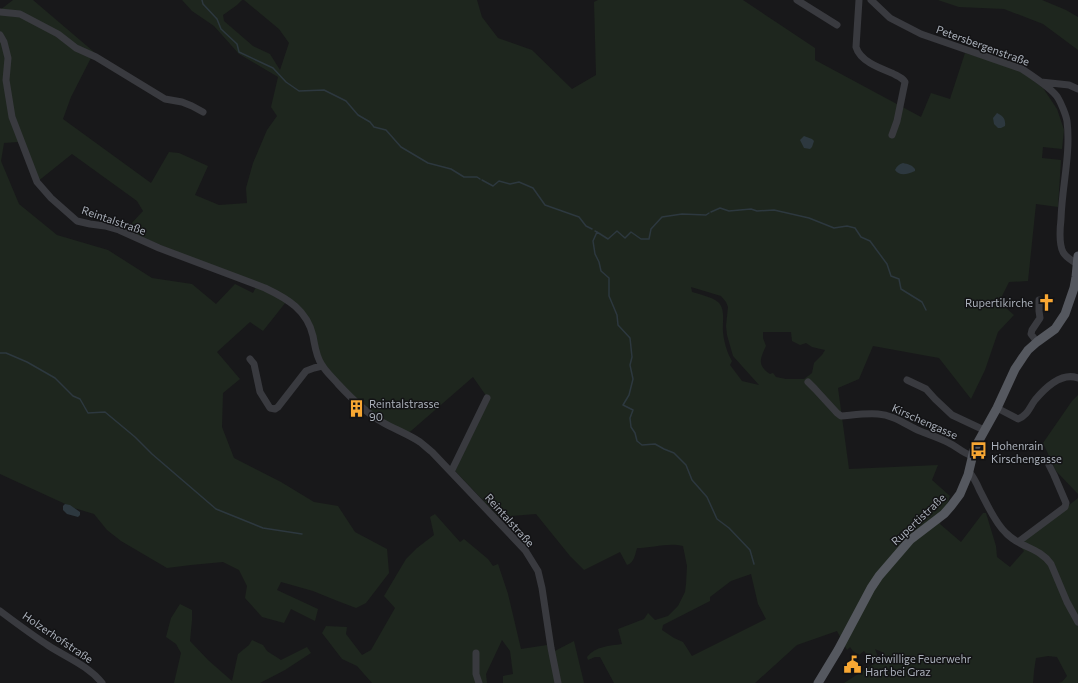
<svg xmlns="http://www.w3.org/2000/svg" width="1078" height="683" font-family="Commissioner,sans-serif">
<rect width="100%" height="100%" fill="#18181a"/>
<path fill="#1e261e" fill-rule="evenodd" d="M13 0H33L94 52 71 97 63 119 151 183 169 152 179 153 208 166 195 195 219 205 247 203 246 188 253 163 267 130 277 116 271 107 278 77 239 54 214 26 192 11 182 0H242L237 5 223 15 224 21 253 46 270 54 280 70 289 43 279 29 244 0H477L482 17 498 38 532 50 572 89 596 75 594 2 598 0H743L815 48V60L921 117 931 93 950 99 965 53 1018 69 1043 88 1057 109 1064 130 1062 149 1043 147 1042 158 1061 160 1058 207 1036 204 1028 281 1009 282 999 302 1014 315 998 332 985 370 971 399 939 358 873 346 859 379 838 388 849 469 938 465 932 480 950 496 940 524 961 542 983 513H986L996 546 997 557 1010 567 1024 551 1019 545 1078 498V683H1058L1062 682 1067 676 1057 657 1048 656 1036 658 1034 671 1033 683H844L880 660 884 653 875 649 878 657 870 661 866 657 867 655 864 651 859 655 853 651 850 647 847 650 837 631 797 645 755 683H614L600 657H595L588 660 587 657C596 646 609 646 622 644L618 629 644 619 648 613 655 620 668 616 678 606 685 592 686 584 687 566 683 546C669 542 652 548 637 548 635 555 634 563 627 565L620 552 584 570 570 556 536 514 499 517 455 471 489 400 473 377 404 437 383 425 322 366 306 317 286 302 263 331 250 322 217 352 240 379 223 393 222 427 234 458 281 482 314 502 338 506 355 532 387 549 389 573 366 603 356 608 335 600 313 591 281 582 277 590 318 609 315 621 291 609 284 623 262 617 245 598 247 586 239 570 223 562 191 565 167 568 121 541 107 530 94 514 74 508 0 474V10ZM18 142 37 182 72 154 137 201 143 211 130 225 127 231 257 285 253 293 235 284 216 304 192 284 152 278 108 250 57 235 19 204 1 161 4 143ZM691 287 721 296 726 302 728 307 726 326 727 335 733 356 759 385 742 381 730 365 732 361C727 353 724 342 723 332 722 323 726 309 718 302 712 297 699 294 692 292ZM763 332H791L792 341 800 345 806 343 812 347 825 350 822 355 814 363 812 373 804 379H786L776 377 773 373 770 374C757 365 760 359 766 346L763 338ZM751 574 758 604 766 619 692 656 683 642 674 638 662 630 663 625 710 601V597L731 581Z
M938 0H1042L1066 10 1078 17V50L1043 24 1004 9 959 7Z
M1078 395V494L1056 471 1043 443 1072 401Z
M435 514 460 542 464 539 488 559 493 566 498 564 508 594 521 649 547 645 549 654 574 641 584 683H503V676L513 674 510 651 502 640 486 674 487 683H372L357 666 342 659 322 633 326 626 347 627 346 634 362 655 371 650 395 608 384 596 406 559 417 548 434 535 430 517Z
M180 604 192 610V620L190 641 208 660 232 681 238 654 249 645 252 640 263 645 267 651 281 660 307 647 311 653 285 670 260 683H174L181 653 176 644 166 637 171 618Z"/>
<path fill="#2d383f" d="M997 113C1003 116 1006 119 1005 126L1001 128H998L994 124 993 118Z
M804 136 812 139 814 141 812 147 810 149 804 148 800 140Z
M903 163C908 164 912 165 915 169V171C908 174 900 177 895 170 897 166 899 164 903 163Z
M65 504 70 505 80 512V515L78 517 67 514 63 510V506Z"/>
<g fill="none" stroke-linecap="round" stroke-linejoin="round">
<path stroke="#2d383f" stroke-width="1.5" d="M202 0 203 4 217 19 221 29 237 44 239 52 273 68 286 82 299 91 324 90 346 101 358 115 370 122 374 127 386 130 401 147 428 163 451 169 464 177H477L480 179
M482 180 493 186 499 181 510 184 519 182 533 188 545 205 579 217 586 226 592 229
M711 212 720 208 729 211 751 209 757 211 774 210 809 218 834 228 847 226 855 228 861 237 870 241 887 264 891 276 899 279 901 289 922 302 926 310
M595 231 597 232 593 241 595 254 599 262 601 271 609 278V296L617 315 618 325 630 338 632 357 630 365 633 379 629 395 623 405 633 410 630 418 631 427 635 433 637 441 642 445 655 444 664 449 674 453 686 465 692 480 707 497 717 519 729 528 750 550 754 564
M597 232 608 239 617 231 625 238 631 232 641 239H649L651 229 662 217 682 214 706 215 709 213
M0 353H6L27 362 55 378 73 396 80 399 88 413 105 412 135 437 152 454 216 509 263 528 302 534"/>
<path stroke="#393a3f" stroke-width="7" d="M797 0 837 25
M859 0 856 47C860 61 879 68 892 73 897 76 902 77 905 82L897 121 892 135
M871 0 890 18 921 34 1022 69C1031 75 1053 89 1058 98 1061 103 1066 115 1067 121 1071 153 1062 186 1061 219 1060 228 1059 244 1063 252 1066 258 1072 260 1077 264
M0 12 20 14 58 34 76 48 96 57 165 99 182 102 192 106 203 112
M0 35 4 42 8 58 6 80 12 117 37 182 51 198 77 221 90 224 105 226 119 230 159 248 265 288C288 299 307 310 313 336 315 346 316 357 322 365 326 372 333 378 338 384 351 398 365 412 382 422 394 429 408 434 420 442 424 445 428 449 432 452L525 550 538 571 542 588 551 648 558 683
M1041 82 1069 85 1078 89
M1037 342 1031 334 1032 330 1040 318 1039 311V300
M250 359 254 364 260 392 270 408 275 409 278 407 306 371 314 368 322 366
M907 380 926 389 935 399 952 415 984 430
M808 382 815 389 837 413 841 416C853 415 866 413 878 414 894 415 906 425 920 431 930 435 940 438 949 443 958 447 962 453 973 456
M997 408 1018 419C1028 415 1029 408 1035 400 1045 388 1062 372 1078 378
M451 472 487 398
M969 472C974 477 977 484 980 491 987 504 995 523 1006 533 1020 548 1039 547 1051 564L1067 602 1078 622
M1018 542 1065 507 1066 503 1054 475 1049 465
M0 611C16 623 32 635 49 646 66 657 89 666 102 683
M476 653V674L479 683"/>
<path stroke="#55585f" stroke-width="9" d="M818 683 838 650 871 588 879 576 910 540 944 514 951 506 960 494 968 475 974 450 977 444 997 408 1015 369 1023 357 1028 350 1037 342 1055 329 1065 314 1074 288 1076 277 1078 256"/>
</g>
<defs>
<symbol id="church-bare" viewBox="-9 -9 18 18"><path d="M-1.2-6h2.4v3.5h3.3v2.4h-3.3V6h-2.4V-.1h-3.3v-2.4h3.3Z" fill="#f8a733" stroke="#131315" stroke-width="2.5" paint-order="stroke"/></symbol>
<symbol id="building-bare" viewBox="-9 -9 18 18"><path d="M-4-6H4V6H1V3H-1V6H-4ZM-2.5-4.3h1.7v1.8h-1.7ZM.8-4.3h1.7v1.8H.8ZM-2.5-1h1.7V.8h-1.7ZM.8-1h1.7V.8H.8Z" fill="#f8a733" stroke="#131315" stroke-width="2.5" paint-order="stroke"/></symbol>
<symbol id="bus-bare" viewBox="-9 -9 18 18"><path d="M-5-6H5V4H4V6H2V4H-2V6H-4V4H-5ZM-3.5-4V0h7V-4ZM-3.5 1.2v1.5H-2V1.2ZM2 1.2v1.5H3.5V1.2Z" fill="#f8a733" stroke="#131315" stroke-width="2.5" paint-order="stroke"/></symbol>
<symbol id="civic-bare" viewBox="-9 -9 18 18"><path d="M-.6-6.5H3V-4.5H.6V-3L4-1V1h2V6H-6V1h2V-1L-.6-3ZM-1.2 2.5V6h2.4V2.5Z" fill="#f8a733" stroke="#131315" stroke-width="2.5" paint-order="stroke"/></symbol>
</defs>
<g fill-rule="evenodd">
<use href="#church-bare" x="1034" y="290" width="25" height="25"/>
<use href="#building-bare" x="344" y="396" width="25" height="25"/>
<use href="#bus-bare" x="966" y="438" width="25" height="25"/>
<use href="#civic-bare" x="840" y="652" width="25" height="25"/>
</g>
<g text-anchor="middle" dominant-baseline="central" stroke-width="3" stroke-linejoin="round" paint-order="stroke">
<g font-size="11" fill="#aab0ba" stroke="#131315">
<text transform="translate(983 45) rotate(20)">Petersbergenstraße</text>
<text transform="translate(114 220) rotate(19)">Reintalstraße</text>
<text transform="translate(925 421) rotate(24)">Kirschengasse</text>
<text transform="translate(918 519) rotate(-43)">Rupertistraße</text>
<text transform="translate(510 520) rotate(48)">Reintalstraße</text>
<text transform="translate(58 637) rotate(34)">Holzerhofstraße</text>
</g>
<g font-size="11" fill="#aab0ba" stroke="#131315" text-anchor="start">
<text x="1033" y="302" text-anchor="end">Rupertikirche</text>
<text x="369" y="403">Reintalstrasse<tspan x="369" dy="13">90</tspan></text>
<text x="991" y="445">Hohenrain<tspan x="991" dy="13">Kirschengasse</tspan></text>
<text x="865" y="658">Freiwillige Feuerwehr<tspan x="865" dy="13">Hart bei Graz</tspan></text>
</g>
</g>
</svg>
